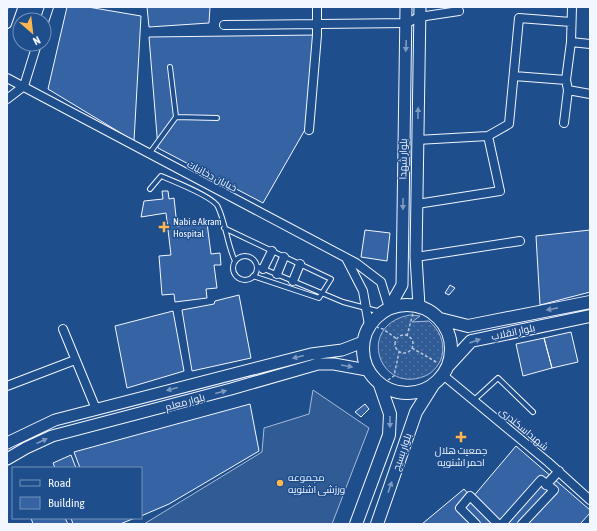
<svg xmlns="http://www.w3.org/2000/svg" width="597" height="531" font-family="'Asap Condensed',Cairo,sans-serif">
<defs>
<pattern id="grass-dots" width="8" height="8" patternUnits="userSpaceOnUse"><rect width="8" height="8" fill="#305b95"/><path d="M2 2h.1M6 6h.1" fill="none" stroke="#4e73a5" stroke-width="1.8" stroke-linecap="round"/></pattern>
</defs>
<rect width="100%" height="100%" fill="#1f4e8c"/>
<path fill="url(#grass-dots)" stroke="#a8bbd7" d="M410 315 420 316 412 322 429 321C439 330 445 341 442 356 440 364 433 373 425 376 379 395 355 325 410 315Z"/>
<path fill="#305b95" stroke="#a8bbd7" d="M313 390 369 428 332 524H144L262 452 264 428 309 414Z"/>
<path fill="#3563a3" stroke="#f2f6ff" d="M67 7H88L141 16 134 141 48 89Z
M147 7H210L209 23 149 27Z
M317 35 310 121 263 203 158 148 149 37Z
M162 191H168L169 199 174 198 177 226 207 223 211 254 220 253 221 265H214L217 288 206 289 207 298 175 302 174 294 162 295 159 256 171 255 166 213 141 217 144 201 163 199Z
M365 230 390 233 387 261 361 257Z
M590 230V292L540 305 536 236Z
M450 285 455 288 449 295 445 293Z
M239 295 251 358 192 371 182 310 214 304 215 301Z
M173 311 184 371 127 388 115 326Z
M571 332 578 362 552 368 544 338Z
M544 338 552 368 523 376 516 344Z
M250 404 259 451 169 504 141 516V468H80L74 452Z
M365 404 369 409 361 417 355 412Z
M516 446 590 510V513L580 524H422L464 489 472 498Z
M71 455 76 468H55L53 463Z
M31 518H65L68 524H33Z
M71 518H135L120 524H73Z"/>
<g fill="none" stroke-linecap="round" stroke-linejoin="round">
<defs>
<path id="lane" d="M170 67 176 117
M149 154 176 117 217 118
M150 189 161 176C173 181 214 197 218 207 226 224 227 244 235 261
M224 228 331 279 319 298 253 276
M233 268a12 12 0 1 1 24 0a12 12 0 1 1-24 0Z
M257 266 343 302 381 312
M474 400 498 378 533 412"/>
<path id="street" d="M44 22 49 7
M7 24 13 7
M224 25 407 23 419 17 459 11
M571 42 590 44
M514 76 566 80
M7 78 356 263 381 282 389 308
M568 90 590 94
M7 99 24 86 37 44
M564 123 568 90 566 80 571 42 572 7
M309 130 317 35V7
M417 140 488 136 509 124 519 18 571 22
M417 204 500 191 488 136
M416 257 520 241
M346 258 363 291 369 325
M263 269 272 251
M277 274 284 257
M293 281 300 264
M63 329 96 409
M443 375 548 462 590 500
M7 386 75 360
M546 485 559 471
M476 524 460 508 470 496 498 524
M502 524 541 480 554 490 522 524"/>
<path id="secondary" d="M419 306 416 257 420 7
M389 308 402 285 406 7
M7 443 55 420 311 354 342 350 363 342
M7 459 26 448 52 436 231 389 318 364H334L367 370"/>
<path id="primary" d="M363 349a44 44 0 1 1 88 0a44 44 0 1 1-88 0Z
M440 319 468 326 590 302
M448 366 471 341 590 316
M356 524 389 435 390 414 380 385
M377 524 416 412 433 385"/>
</defs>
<use href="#lane" stroke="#f2f6ff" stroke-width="6"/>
<use href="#street" stroke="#f2f6ff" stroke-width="10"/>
<use href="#secondary" stroke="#f2f6ff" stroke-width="13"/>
<use href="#primary" stroke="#f2f6ff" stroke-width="14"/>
<path stroke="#b3c4dc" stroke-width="1.5" stroke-dasharray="3 2" stroke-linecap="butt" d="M376 327 383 329 397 339
M395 344a9 9 0 1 1 18 0a9 9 0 1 1-18 0Z
M407 336 413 313
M412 348 438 363
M388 380 394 376 399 352"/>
<use href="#lane" stroke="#1f4e8c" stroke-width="4"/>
<use href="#street" stroke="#1f4e8c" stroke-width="8"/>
<use href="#secondary" stroke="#1f4e8c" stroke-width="11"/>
<use href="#primary" stroke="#1f4e8c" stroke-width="12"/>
</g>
<defs><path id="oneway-solid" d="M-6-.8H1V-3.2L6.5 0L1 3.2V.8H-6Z"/></defs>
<g fill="#7e9ac0">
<use href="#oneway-solid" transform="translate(406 46) rotate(92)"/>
<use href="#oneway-solid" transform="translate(418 113) rotate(-89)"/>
<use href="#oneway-solid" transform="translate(403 204) rotate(91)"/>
<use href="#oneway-solid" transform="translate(552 309) rotate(169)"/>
<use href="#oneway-solid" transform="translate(475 341) rotate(-20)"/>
<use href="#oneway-solid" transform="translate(298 357) rotate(166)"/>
<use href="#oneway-solid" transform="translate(347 366) rotate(10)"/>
<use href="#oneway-solid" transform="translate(172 389) rotate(165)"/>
<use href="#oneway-solid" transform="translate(221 392) rotate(-15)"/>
<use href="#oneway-solid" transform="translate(390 422) rotate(90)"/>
<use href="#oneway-solid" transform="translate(42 441) rotate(-24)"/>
<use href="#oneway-solid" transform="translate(390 487) rotate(-71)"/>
</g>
<g fill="#ffb74d" stroke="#1f4e8c" stroke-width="1.5">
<path d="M162 221h4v4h4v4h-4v4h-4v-4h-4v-4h4z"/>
<path d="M459 431h4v4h4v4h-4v4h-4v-4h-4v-4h4z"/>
<circle cx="280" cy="483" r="4"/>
</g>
<g text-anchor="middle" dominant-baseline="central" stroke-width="3" stroke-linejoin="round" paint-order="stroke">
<g font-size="10" fill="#f2f6ff" stroke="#1f4e8c">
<text transform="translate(403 159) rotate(-89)">بلوار شهدا</text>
<text transform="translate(212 176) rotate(28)">خیابان دخانیات</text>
<text transform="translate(513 332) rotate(-12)">بلوار انقلاب</text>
<text transform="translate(185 402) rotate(-15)">بلوار معلم</text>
<text transform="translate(524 429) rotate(40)">شهیداسکندری</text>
<text transform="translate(402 452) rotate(-71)">بلوار بسیج</text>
</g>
<g font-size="10" fill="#f2f6ff" stroke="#1f4e8c" text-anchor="start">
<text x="173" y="221">Nabi e Akram<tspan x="173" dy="12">Hospital</tspan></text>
<text x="461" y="450" text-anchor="middle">جمعیت هلال<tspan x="461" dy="12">احمر اشنویه</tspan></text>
<text x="288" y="477">مجموعه<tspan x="288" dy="12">ورزشی اشنویه</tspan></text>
</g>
</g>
<rect width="597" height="531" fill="none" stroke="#f2f6ff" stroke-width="16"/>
<rect x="12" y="467" width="130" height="52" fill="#1f4e8c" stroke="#7391ba"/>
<rect x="20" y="480" width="20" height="6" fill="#1f4e8c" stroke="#7391ba"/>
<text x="48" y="487" font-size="12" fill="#f2f6ff">Road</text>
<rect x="20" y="497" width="20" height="12" fill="#3563a3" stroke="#7391ba"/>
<text x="48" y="507" font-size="12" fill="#f2f6ff">Building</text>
<g transform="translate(32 32) rotate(152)"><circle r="19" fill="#1f4e8c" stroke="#7391ba"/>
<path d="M0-3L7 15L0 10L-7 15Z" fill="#ffb74d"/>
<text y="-6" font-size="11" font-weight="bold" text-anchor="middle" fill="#f2f6ff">N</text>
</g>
</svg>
